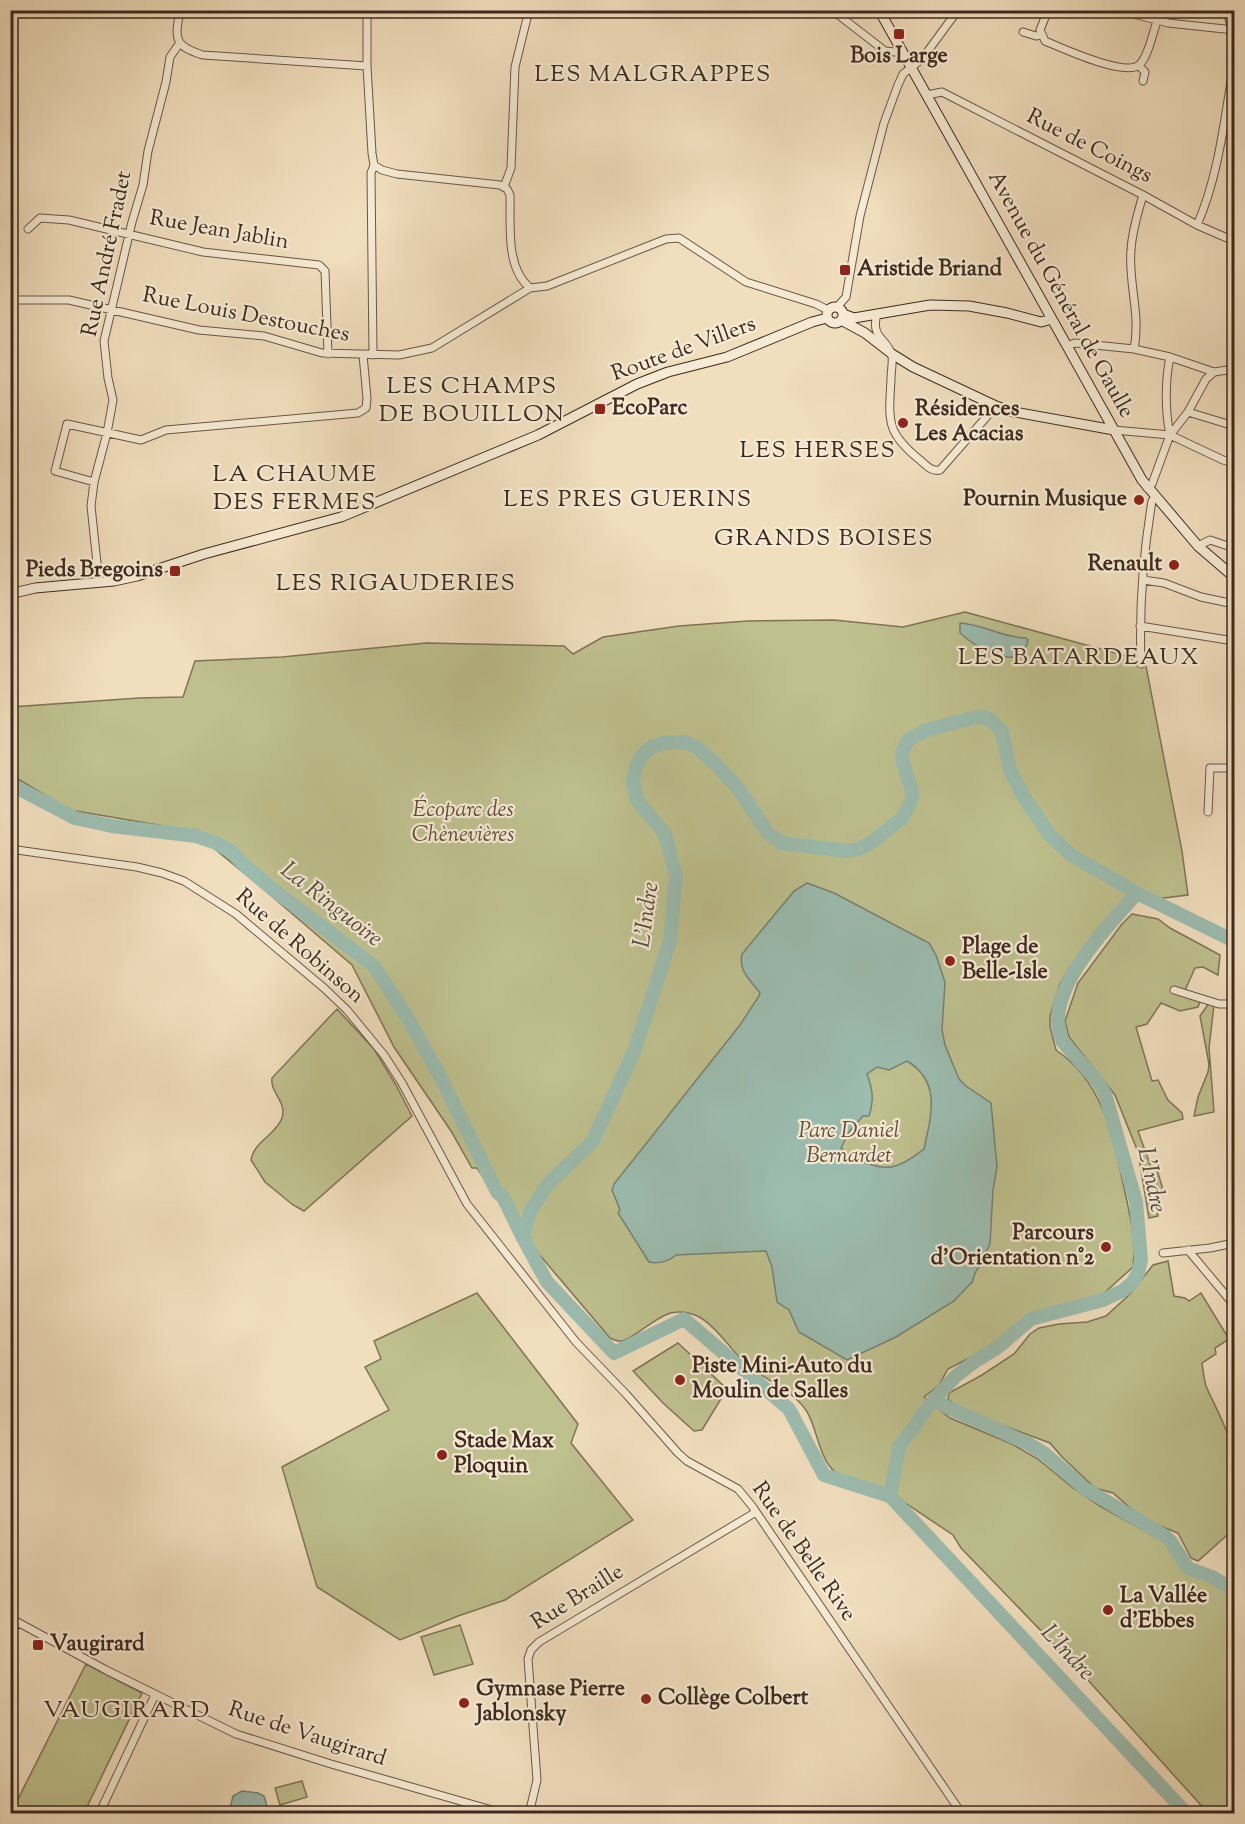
<svg xmlns="http://www.w3.org/2000/svg" width="1245" height="1824" font-family="'Sorts Mill Goudy',serif">
<rect width="100%" height="100%" fill="#f1debd"/>
<filter id="stains"><feTurbulence type="fractalNoise" baseFrequency=".00333" numOctaves="4"/><feColorMatrix values="0 0 0 0 .2 0 0 0 0 .09 0 0 0 0 .02 0 0 0 .5 -.17"/></filter>
<radialGradient id="worn" r=".72"><stop offset=".6" stop-color="#630" stop-opacity="0"/><stop offset="1" stop-color="#630" stop-opacity=".3"/></radialGradient>
<path fill="#bec08e" stroke="#7e7456" stroke-width="1.5" d="M965 612 1145 661 1182 851 1188 895 1122 903 1109 925 1070 967 1060 984 1050 1016V1027L1056 1050C1104 1083 1112 1135 1124 1188 1130 1214 1136 1240 1133 1267L1103 1294 1030 1314 988 1348 948 1369 939 1385 924 1397 950 1418 1012 1444 1038 1459 1073 1488 1100 1506 1168 1544 1177 1560 1188 1573 1210 1579 1234 1597V1813H1208L1077 1668 961 1548 953 1535 880 1486C872 1490 866 1487 859 1483 851 1479 840 1476 834 1471 817 1456 817 1421 802 1405 788 1388 766 1380 750 1367 725 1348 709 1305 671 1313 656 1316 629 1343 619 1341 616 1341 613 1339 610 1338L532 1246 530 1237 520 1231 477 1168H472L451 1131 394 1047 352 965 268 893 193 831 70 810 11 775V707L139 698 183 697 195 661 282 657 426 643 564 646 573 654 603 637 679 626 748 621 834 620 903 627Z
M1132 914 1158 919 1170 928 1220 955 1218 975 1203 967 1195 968 1183 995 1200 1002 1198 1007 1180 1011 1161 1003 1147 1024 1136 1027 1152 1081 1158 1080 1168 1100 1182 1113 1183 1119 1138 1131 1151 1167 1156 1166 1164 1193 1156 1195 1158 1201 1155 1203 1158 1216 1149 1218 1138 1152 1115 1095 1069 1037 1065 1021 1078 983 1122 924Z
M1209 1003 1214 1005 1209 1048 1214 1112 1194 1116 1198 1097 1208 1072 1209 1064 1200 1016Z
M337 1009 374 1049 396 1085 412 1116 304 1211 293 1205 265 1182 251 1160C254 1141 276 1135 282 1118 287 1101 270 1093 272 1078Z
M1168 1261 1174 1296 1185 1298 1189 1301 1201 1293 1229 1339 1215 1348 1216 1354 1202 1363C1203 1370 1204 1379 1206 1386 1215 1408 1245 1457 1231 1479L1234 1484V1529L1198 1561 1191 1558 1178 1533 1143 1519 1113 1493 1095 1488 1062 1457 1050 1443 975 1415 954 1404 948 1399 949 1393 982 1375 1014 1354 1030 1334 1039 1328 1059 1324 1087 1322 1106 1316 1131 1293 1153 1265Z
M477 1293 578 1424 571 1443 633 1520 505 1600 458 1616 400 1640 317 1587 282 1467 389 1410 365 1367 381 1359 374 1341Z
M678 1343 727 1389 702 1430 694 1431 663 1403 633 1371Z
M460 1625 473 1664 434 1675 421 1637Z
M86 1664 142 1693 84 1813H11Z
M302 1781 307 1797 280 1805 275 1788Z"/>
<path fill="#9bbcaf" stroke="#768175" stroke-width="1.5" fill-rule="evenodd" d="M960 623C983 624 1003 638 1026 638L1028 640C1021 676 975 647 960 633Z
M807 883 834 893 929 943 936 955 945 982 942 1030 945 1045 959 1079 966 1086 991 1103 997 1167 993 1190 990 1244 984 1256 983 1262 976 1271 972 1282 954 1301 896 1337 847 1360 799 1332 789 1310 777 1302 772 1267 766 1251 676 1255C668 1262 660 1264 649 1262L618 1213 620 1210 612 1190 614 1184 740 1025 759 996 760 993C751 980 738 972 742 954L794 891ZM907 1061C942 1082 931 1116 924 1149 916 1155 905 1164 895 1166 878 1171 853 1159 841 1148L849 1132 863 1116H869C874 1100 873 1090 867 1074L877 1067 889 1070Z
M242 1791 258 1793 264 1796 269 1813H229L233 1796Z"/>
<g fill="none" stroke-linecap="round" stroke-linejoin="round">
<path stroke="#9bbcaf" stroke-width="14" d="M10 784 75 818 112 826 196 836 216 843 232 852 244 865 275 891 374 966 410 1022 441 1078 497 1192 503 1197 523 1238
M1137 893C1108 926 1039 995 1063 1042L1098 1082 1105 1094 1136 1202 1141 1260 1138 1273 1133 1282 1124 1290 1103 1300 1031 1319 998 1347 974 1362 956 1376 934 1399 947 1407 1029 1444 1045 1454 1084 1488 1165 1536 1171 1542 1188 1568 1212 1577 1234 1590
M890 1496 899 1447 934 1399
M1187 1814 890 1496 824 1475 789 1409 684 1319 614 1353 547 1282 523 1238 530 1212 547 1185 593 1141 635 1049 670 941 676 876 665 834 637 800 633 781 636 767 642 755 652 747 664 743 685 742 698 748 717 765 738 788 768 833 781 843 847 851 859 849 872 842 902 818 909 806 912 798V791L903 763 902 752 908 740 924 731 972 718 983 717 990 719 1002 731 1010 770 1022 794 1049 834 1071 855 1137 893 1234 941"/>
<defs>
<path id="street" d="M180 10C175 38 173 46 203 55L367 66 372 153 374 165 382 170 397 174 500 185 507 189 510 195C511 225 505 267 530 288
M832 10 885 51 895 52 901 50
M1048 10 1040 30 1045 41C1062 48 1124 77 1139 65 1148 58 1153 32 1157 21
M1119 10 1168 23 1234 30
M1226 10 1231 25 1229 29
M10 16 11 10
M1023 32 1036 36 1041 35
M367 66V10
M1139 66 1145 72 1143 81
M927 95 942 92 1143 195 1197 225 1234 241
M504 187 511 168 515 67 529 10
M1197 225C1219 176 1225 115 1234 63
M28 229 40 218 69 220 203 252 319 265 325 271 328 354
M10 300H69L199 330 264 336 322 353 399 355 432 348 530 288 547 286 666 239 679 238 746 282 816 304 828 310
M837 307 846 297 860 216 884 123 898 85 903 74 922 59 958 10
M877 314C870 339 888 338 892 356 893 362 891 372 891 379 889 420 885 432 920 460 927 466 932 472 940 470L996 406
M1067 346 1075 343 1134 349 1170 357 1214 372 1234 369
M1134 349C1141 314 1128 283 1131 250 1132 231 1138 212 1143 195
M373 355 371 173 374 165
M1170 357C1165 381 1165 411 1170 435
M1188 412 1234 426
M1114 430 1170 435 1223 460 1234 463
M94 482 55 471 67 424 141 440 166 430 358 413 366 408 367 398 363 355
M1147 488 1152 484 1170 435 1188 412 1206 379 1214 372
M1198 546 1210 540 1234 548
M1143 580 1164 583 1201 597 1234 604
M99 582 91 506 94 482 107 433 113 400 108 378 104 341 132 222 143 185 148 151 166 82 170 57 179 44
M1140 626 1234 641
M1141 664C1139 609 1143 555 1152 501L1155 497
M1208 812 1210 768H1234
M10 849 137 867 162 873 184 881 236 914 324 988 347 1010 384 1055 402 1083 467 1204 576 1342 626 1394 678 1453 687 1461 738 1489 752 1506 962 1814
M1174 990 1219 1004H1234
M1188 1250 1234 1305
M1163 1253 1210 1248 1234 1243
M10 1618 106 1670 236 1734 331 1764 506 1814
M10 1636 17 1623
M99 1814 155 1695
M529 1814 537 1780 528 1659 531 1650 539 1642 756 1512"/>
<path id="secondary" d="M879 10 1142 480 1198 546 1234 577
M827 315a8 8 0 1 1 16 0a8 8 0 1 1-16 0Z
M843 314 854 318 930 305 969 306 1007 313 1041 322 1052 319
M841 320 865 333 892 354 913 367 996 406 1009 411 1114 430
M10 594 35 588 114 581 137 576 204 554 341 517 538 435 637 384 668 372 727 357 812 322 827 318"/>
</defs>
<use href="#street" stroke="#6c5646" stroke-width="9"/>
<use href="#secondary" stroke="#3f291f" stroke-width="11"/>
<use href="#street" stroke="#f6ead4" stroke-width="7"/>
<use href="#secondary" stroke="#f6ead4" stroke-width="9"/>
</g>
<g fill="#8f2418" stroke="#f6ead4" stroke-width="2">
<rect x="893" y="28" width="12" height="12" rx="3"/>
<rect x="839" y="264" width="12" height="12" rx="3"/>
<rect x="594" y="403" width="12" height="12" rx="3"/>
<circle cx="903" cy="423" r="6"/>
<circle cx="1139" cy="500" r="6"/>
<circle cx="1174" cy="565" r="6"/>
<rect x="169" y="565" width="12" height="12" rx="3"/>
<circle cx="950" cy="961" r="6"/>
<circle cx="1106" cy="1247" r="6"/>
<circle cx="680" cy="1380" r="6"/>
<circle cx="442" cy="1455" r="6"/>
<circle cx="1108" cy="1610" r="6"/>
<rect x="32" y="1639" width="12" height="12" rx="3"/>
<circle cx="646" cy="1699" r="6"/>
<circle cx="464" cy="1703" r="6"/>
</g>
<g text-anchor="middle" dominant-baseline="central" stroke-width="4.5" stroke-linejoin="round" paint-order="stroke">
<g font-size="22" font-weight="bold" fill="#3f291f" stroke="#f6ead4" text-anchor="start">
<text x="899" y="57" text-anchor="middle">Bois Large</text>
<text x="857" y="270">Aristide Briand</text>
<text x="612" y="409">EcoParc</text>
<text x="915" y="410">Résidences<tspan x="915" dy="25">Les Acacias</tspan></text>
<text x="1127" y="500" text-anchor="end">Pournin Musique</text>
<text x="1162" y="565" text-anchor="end">Renault</text>
<text x="163" y="571" text-anchor="end">Pieds Bregoins</text>
<text x="962" y="948">Plage de<tspan x="962" dy="25">Belle-Isle</tspan></text>
<text x="1094" y="1234" text-anchor="end">Parcours<tspan x="1094" dy="25">d'Orientation n°2</tspan></text>
<text x="692" y="1367">Piste Mini-Auto du<tspan x="692" dy="25">Moulin de Salles</tspan></text>
<text x="454" y="1442">Stade Max<tspan x="454" dy="25">Ploquin</tspan></text>
<text x="1120" y="1597">La Vallée<tspan x="1120" dy="25">d'Ebbes</tspan></text>
<text x="50" y="1645">Vaugirard</text>
<text x="476" y="1690">Gymnase Pierre<tspan x="476" dy="25">Jablonsky</tspan></text>
<text x="658" y="1699">Collège Colbert</text>
</g>
<g font-size="22" fill="#3f291f" stroke="#f6ead4">
<text transform="translate(1089 147) rotate(27)">Rue de Coings</text>
<text transform="translate(219 231) rotate(10)">Rue Jean Jablin</text>
<text transform="translate(108 254) rotate(-78)">Rue André Fradet</text>
<text transform="translate(1060 295) rotate(61)">Avenue du Général de Gaulle</text>
<text transform="translate(246 316) rotate(11)">Rue Louis Destouches</text>
<text transform="translate(684 350) rotate(-20)">Route de Villers</text>
<text transform="translate(299 947) rotate(41)">Rue de Robinson</text>
<text transform="translate(803 1552) rotate(55)">Rue de Belle Rive</text>
<text transform="translate(578 1598) rotate(-32)">Rue Braille</text>
<text transform="translate(307 1735) rotate(18)">Rue de Vaugirard</text>
</g>
<g font-size="22" font-style="italic" fill="#5f4f3b" stroke="#f6ead4">
<text x="463" y="811">Écoparc des<tspan x="463" dy="25">Chènevières</tspan></text>
<text x="849" y="1132">Parc Daniel<tspan x="849" dy="25">Bernardet</tspan></text>
</g>
<g font-size="24" letter-spacing="1.5" fill="#3f291f" stroke="#f6ead4">
<text x="653" y="75">LES MALGRAPPES</text>
<text x="472" y="387">LES CHAMPS<tspan x="472" dy="28">DE BOUILLON</tspan></text>
<text x="818" y="451">LES HERSES</text>
<text x="295" y="475">LA CHAUME<tspan x="295" dy="28">DES FERMES</tspan></text>
<text x="628" y="500">LES PRES GUERINS</text>
<text x="824" y="539">GRANDS BOISES</text>
<text x="396" y="584">LES RIGAUDERIES</text>
<text x="1079" y="658">LES BATARDEAUX</text>
<text x="127" y="1711">VAUGIRARD</text>
</g>
<g font-size="24" font-style="italic" fill="#564e43" stroke="#f6ead4">
<text transform="translate(331 905) rotate(38)">La Ringuoire</text>
<text transform="translate(647 915) rotate(-82)">L'Indre</text>
<text transform="translate(1151 1180) rotate(78)">L'Indre</text>
<text transform="translate(1067 1653) rotate(47)">L'Indre</text>
</g>
</g>
<rect width="1245" height="1824" fill="none" stroke="#f1debd" stroke-width="36"/>
<rect x="12" y="12" width="1221" height="1800" fill="none" stroke="#3f291f" stroke-width="3"/>
<rect x="18" y="18" width="1209" height="1788" fill="none" stroke="#3f291f" stroke-width="1.5"/>
<rect width="100%" height="100%" filter="url(#stains)"/>
<rect width="100%" height="100%" fill="url(#worn)"/>
</svg>
